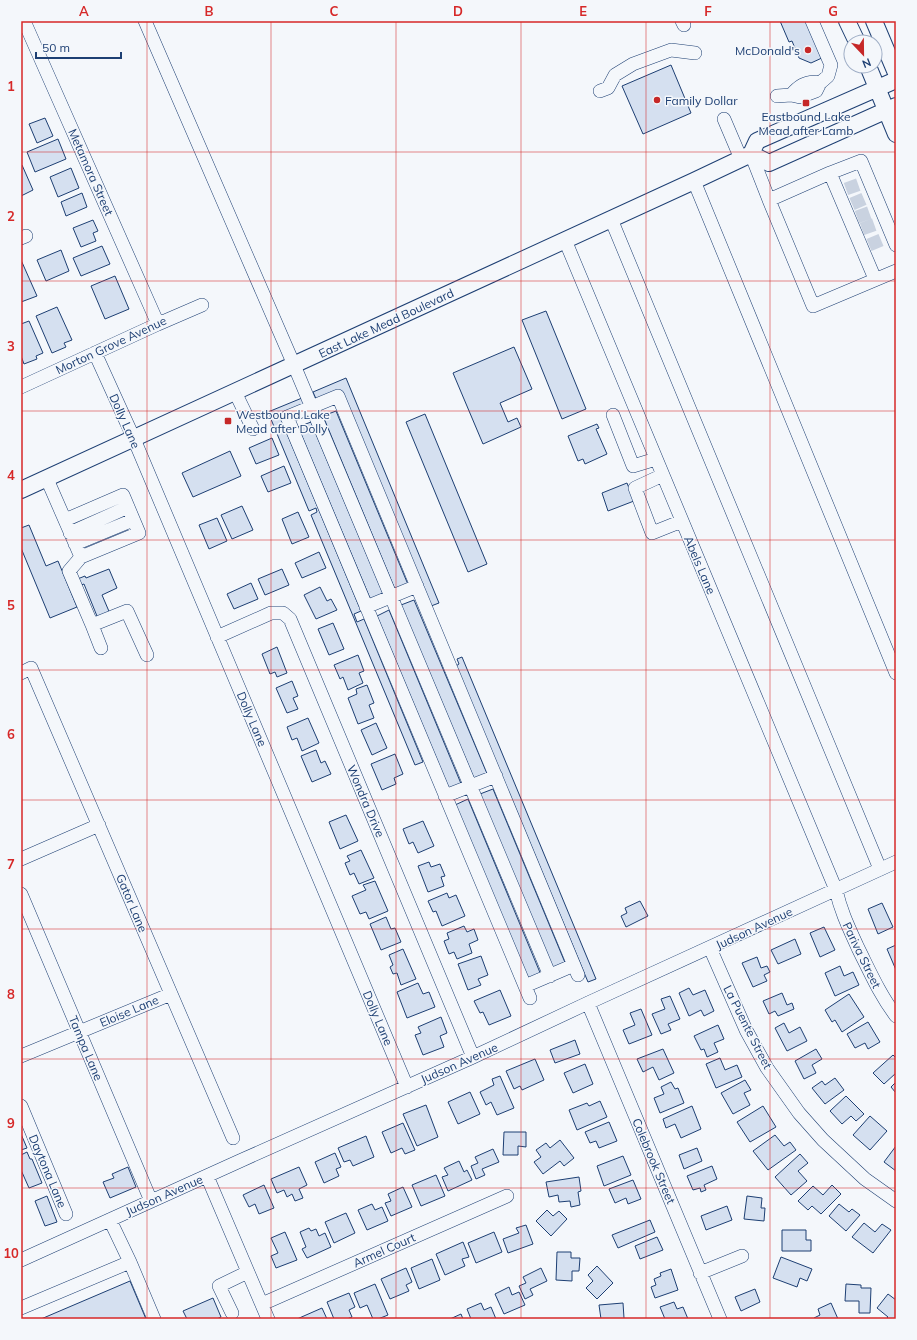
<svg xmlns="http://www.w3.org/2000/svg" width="917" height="1340" font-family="Mulish,sans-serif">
<rect width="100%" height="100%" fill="#f4f7fb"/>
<path fill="#d5e0f0" stroke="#1d3f73" d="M780 21H808L824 57 811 63 799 58 792 41 789 42Z
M671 65 691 113 643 134 622 86Z
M45 118 53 136 37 143 29 124Z
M58 139 66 159 35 172 27 152Z
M22 165 33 190 21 196V166Z
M71 168 79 188 58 197 50 177Z
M82 193 87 207 66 216 61 202Z
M93 220 98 231 93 233 96 241 81 247 73 228Z
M102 246 110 264 81 276 73 258Z
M61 250 69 271 46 281 37 260Z
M21 260 37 296 21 302Z
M115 276 129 309 105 319 91 286Z
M57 307 72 340 64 343 66 347 52 353 36 316Z
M546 311 586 409 562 419 522 320Z
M29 321 43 353 36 356 37 359 24 364 21 356V324Z
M514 347 532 389 500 403 508 422 517 418 521 427 483 444 453 373Z
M346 378 439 603 431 606 342 391 317 401 313 392Z
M302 398 307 408 281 419 361 611 354 614 357 622 364 619 423 762 415 765 311 515 317 512 316 508 309 511 268 412Z
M336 411 409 587 396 592 323 416Z
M425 414 487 564 468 572 406 422Z
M311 422 385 598 372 603 298 427Z
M597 424 599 428 596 429 607 454 585 464 583 459 578 461 568 436Z
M272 438 279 455 256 464 249 448Z
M230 451 241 476 193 497 182 473Z
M284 466 291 483 268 492 261 476Z
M627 483 634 501 608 511 602 493Z
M242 506 253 530 232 539 221 515Z
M298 512 309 537 292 544 282 519Z
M217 518 227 541 209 549 199 525Z
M29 525 46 566 58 561 77 607 50 618 21 548V528Z
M319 552 326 568 302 578 295 563Z
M109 569 117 588 102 595 111 616 99 621 84 584 78 586 75 580 85 576 86 578Z
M282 569 289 585 265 595 258 579Z
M251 583 258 599 234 609 227 594Z
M320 587 327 601 331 599 337 610 316 619 304 595Z
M414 600 488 776 475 781 401 605Z
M389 610 462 786 450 791 377 616Z
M333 623 344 649 329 655 318 629Z
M277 647 287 673 277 677 275 672 270 674 262 654Z
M358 655 364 671 359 673 363 683 348 690 343 677 340 679 334 665Z
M462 657 596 979 588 982 456 666 459 664 457 659Z
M292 681 298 696 293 698 298 709 287 713 276 688Z
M367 685 374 703 369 705 374 718 358 724 348 698 357 694 356 689Z
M308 718 319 743 302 751 297 738 292 740 287 727Z
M376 723 387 748 372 755 361 730Z
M316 750 321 763 325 761 331 774 312 782 301 756Z
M395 754 403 774 394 778 396 784 382 790 371 764Z
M493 789 566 965 553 970 480 794Z
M468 799 541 975 528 980 455 805Z
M346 815 358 841 340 849 329 822Z
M423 821 434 846 418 853 413 842 409 844 403 829Z
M361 850 374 878 359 884 354 873 350 875 345 863 350 861 347 856Z
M429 862 431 867 440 864 445 876 441 877 444 886 428 892 418 866Z
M375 881 388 911 369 919 366 912 360 914 352 896 366 890 363 885Z
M447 893 449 898 456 895 465 916 442 926 436 911 433 912 428 901Z
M640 901 648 916 626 927 621 916 627 913 625 908Z
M882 903 893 927 878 934 868 909Z
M386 917 391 929 395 928 401 942 381 950 370 924Z
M464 926 467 932 474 929 478 940 469 944 472 953 457 959 454 952 449 954 444 941 449 939 447 933Z
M824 927 835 950 820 957 810 933Z
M795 939 801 954 778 964 771 950Z
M896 945V970L887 949Z
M403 949 416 979 401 985 397 973 393 974 390 967 393 965 389 955Z
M481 956 488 975 478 979 481 985 468 990 458 964Z
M757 957 761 968 767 966 770 972 764 975 767 981 753 987 742 963Z
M840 966 844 976 853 972 859 985 835 996 825 973Z
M418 983 423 994 429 992 435 1007 407 1018 397 992Z
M689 988 693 995 705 990 714 1011 704 1016 701 1010 689 1016 679 993Z
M500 990 511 1016 489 1025 483 1012 480 1013 474 1001Z
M782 993 787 1005 792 1003 794 1009 778 1016 775 1011 769 1014 763 1001Z
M849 994 864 1017 842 1032 835 1020 832 1022 825 1010Z
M670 996 680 1019 668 1024 671 1030 661 1034 652 1014 665 1009 661 999Z
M641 1009 652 1035 629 1044 623 1030 635 1025 630 1013Z
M441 1017 447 1033 440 1036 444 1047 423 1055 415 1035 421 1033 418 1027Z
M868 1022 880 1042 868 1049 865 1043 855 1048 847 1034Z
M784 1023 789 1033 800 1027 807 1041 787 1051 775 1028Z
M718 1025 724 1039 714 1043 718 1052 707 1057 704 1049 701 1050 694 1036Z
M575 1040 580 1054 555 1063 550 1050Z
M663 1049 674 1073 659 1080 653 1067 643 1072 637 1059Z
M816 1049 822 1059 812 1065 816 1073 804 1079 795 1061Z
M893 1055 896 1058V1073L884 1084 873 1073Z
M720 1058 725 1070 737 1065 742 1077 716 1088 706 1064Z
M535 1059 544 1080 522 1090 520 1086 514 1089 506 1071Z
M585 1064 593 1084 573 1093 564 1073Z
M500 1076 514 1108 497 1115 491 1102 486 1105 480 1092 494 1085 492 1079Z
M835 1078 844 1090 825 1104 812 1088 822 1081 825 1085Z
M745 1080 751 1090 744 1093 750 1105 733 1114 721 1093Z
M671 1082 675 1089 678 1088 684 1103 660 1113 654 1098 664 1094 661 1087Z
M896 1082V1093L891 1087Z
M470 1092 480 1114 458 1124 448 1102Z
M846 1096 864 1114 856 1121 851 1116 842 1124 830 1111Z
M600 1101 607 1117 577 1130 569 1110 587 1103 589 1106Z
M426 1105 438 1137 417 1146 403 1114Z
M692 1106 701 1129 681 1138 675 1124 666 1128 663 1119Z
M763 1106 776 1127 750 1142 737 1122Z
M870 1116 887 1131 870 1150 853 1135Z
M609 1122 617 1141 599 1148 596 1141 590 1143 585 1132Z
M403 1123 415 1150 405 1154 402 1148 391 1153 382 1132Z
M504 1132H526V1147L518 1146V1155H503Z
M21 1134 27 1148 21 1150Z
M775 1135 784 1146 790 1142 796 1150 768 1170 753 1151Z
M366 1136 374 1157 353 1166 350 1160 344 1162 338 1148Z
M560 1140 574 1158 564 1166 560 1161 543 1174 534 1162 541 1157 536 1150 546 1143 550 1148Z
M896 1146V1171L884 1162Z
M697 1148 702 1161 684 1169 679 1155Z
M493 1149 499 1162 482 1169 485 1175 476 1179 471 1166 478 1163 475 1157Z
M27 1152 30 1159H32L42 1183 29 1188 21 1170V1155Z
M335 1153 341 1167 336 1169 339 1176 324 1183 315 1162Z
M800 1154 808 1163 798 1171 807 1181 791 1195 775 1177Z
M623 1156 631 1175 604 1186 597 1166Z
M459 1161 464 1172 467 1170 472 1180 448 1191 442 1177 448 1175 444 1168Z
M712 1166 717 1179 704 1185 706 1190 701 1192 700 1188 693 1190 687 1176Z
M128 1167 136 1187 110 1198 103 1182 114 1178 112 1174Z
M299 1167 307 1185 299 1189 303 1198 295 1201 292 1194 287 1197 284 1190 277 1193 271 1179Z
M436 1175 445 1196 421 1206 412 1185Z
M579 1177 581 1191 578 1192 580 1205 571 1207 570 1201 559 1202 558 1195 549 1197 546 1182Z
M633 1180 641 1199 628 1204 626 1198 615 1203 609 1189Z
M264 1185 274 1208 259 1214 255 1204 249 1207 243 1195Z
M832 1185 841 1194 821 1214 812 1206 808 1210 798 1201 813 1186 823 1195Z
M403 1187 412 1207 391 1216 385 1203 391 1201 388 1194Z
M47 1196 57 1222 45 1226 35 1201Z
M747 1196 762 1198 761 1208H765L764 1221 744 1219Z
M372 1204 375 1210 382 1207 388 1221 367 1230 358 1210Z
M839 1204 849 1212 852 1209 860 1215 846 1231 829 1216Z
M727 1206 732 1220 706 1230 701 1216Z
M547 1210 553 1216 559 1211 567 1219 551 1236 536 1221Z
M346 1213 355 1233 334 1243 325 1222Z
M650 1220 655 1232 618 1248 612 1235Z
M864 1223 875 1232 882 1224 891 1230 873 1253 852 1237Z
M526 1225 533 1244 508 1253 503 1239 519 1233 516 1228Z
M309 1228 311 1231 316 1229 319 1236 325 1233 331 1247 307 1258 302 1249 306 1247 300 1232Z
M782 1230H806V1240H811V1251H782Z
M285 1232 297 1260 276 1268 271 1256 278 1253 271 1238Z
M494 1232 502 1252 476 1263 468 1243Z
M657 1237 663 1250 640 1259 635 1246Z
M463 1242 469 1257 462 1259 465 1266 445 1275 436 1254Z
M557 1252H571V1258H580L579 1271H572V1281L556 1280Z
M781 1257 812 1269 807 1281 800 1278 797 1287 773 1278Z
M432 1259 440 1280 419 1289 411 1268Z
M597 1266 613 1283 597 1299 586 1288 593 1281 588 1275Z
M406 1268 412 1282 406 1285 409 1291 390 1299 381 1279Z
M541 1268 547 1281 530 1289 533 1295 525 1299 519 1286 526 1283 523 1277Z
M671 1269 678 1290 655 1298 651 1287 656 1285 654 1279 661 1276 660 1273Z
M130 1281 146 1319H41Z
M375 1284 388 1315 378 1319H373L367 1305 360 1308 354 1293Z
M846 1284 861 1285V1288H871L870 1313H859V1301H845Z
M509 1287 512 1295 519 1292 525 1305 504 1314 495 1294Z
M755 1289 760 1302 741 1311 735 1297Z
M349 1293 355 1307 349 1310 352 1317 347 1319H334L327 1302Z
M888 1294 896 1300V1319H886L888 1317 877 1308Z
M213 1298 221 1317 217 1319H187L183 1311Z
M674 1302 677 1309 683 1307 688 1319H665L660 1307Z
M481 1303 484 1310 491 1307 496 1319H471L467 1309Z
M623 1303 624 1318 623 1319H601L599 1305Z
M831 1303 838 1319H815L814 1318 820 1315 818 1309Z
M322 1308 327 1319H297Z
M461 1314 463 1319H450Z"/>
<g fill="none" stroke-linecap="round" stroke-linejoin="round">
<path stroke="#c9d2e0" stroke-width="13" stroke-dasharray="13 6" stroke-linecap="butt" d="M846 189 860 184
M852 204 866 198
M857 217 871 212
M862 229 876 224
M869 245 881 240"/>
<defs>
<path id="minor" d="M24 21 158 324
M145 21 294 365 550 976
M682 21 684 25
M600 91 608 88 615 75 633 64 671 50 695 53
M791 95C799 85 808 80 820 83
M777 96 791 95 800 97 816 91 820 83 828 76 831 65 812 21
M724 119 741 159
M751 154 769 200
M830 173 875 279
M694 181 896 673
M611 219 880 869
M21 238 26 236
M565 240 836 890C841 912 849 928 858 948 870 972 880 995 896 1016
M896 245 861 161 830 173 769 200 813 306 896 271
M95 353 134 439 407 1087
M21 387 158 324 202 305
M235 392 253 429
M613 415 633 466 656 459
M663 475 635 488 652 533 682 521
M47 479 81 557 139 533 123 495 65 520
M70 533 128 507
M75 544 133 520
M81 557 69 571 92 625 127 611 147 655
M366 607 417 586
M92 625 101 648
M217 637 271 613H283L290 619 473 1057
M21 673 31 668 233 1138
M445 796 496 776
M21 859 99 825
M21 894 151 1201
M710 948 746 1030 767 1068 799 1113 823 1140 865 1179 896 1201
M525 986 574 965
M530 998 287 417 338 396 578 975
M588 1003 720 1319
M21 1056 171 994
M21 1106 66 1214
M207 1176 268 1319
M21 1260 242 1160 473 1057 588 1003 896 862
M130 1262 154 1319
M700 1273 742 1256
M262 1304 507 1196
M21 1308 130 1262 110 1220
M232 1313 219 1286 248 1272"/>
<path id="major" d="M847 21 857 42
M874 21 896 73
M868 66 896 134
M751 154 769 163 896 106
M21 490 694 181 751 154 757 141 896 80"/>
</defs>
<use href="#minor" stroke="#1d3f73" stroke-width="14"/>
<use href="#major" stroke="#1d3f73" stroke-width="18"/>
<use href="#minor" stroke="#f4f7fb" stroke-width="13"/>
<use href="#major" stroke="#f4f7fb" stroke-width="16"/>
</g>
<path fill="none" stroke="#d62828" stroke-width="1" stroke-opacity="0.55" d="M147 21V1319M271 21V1319M396 21V1319M521 21V1319M646 21V1319M770 21V1319M21 152H896M21 281H896M21 411H896M21 540H896M21 670H896M21 800H896M21 929H896M21 1059H896M21 1188H896"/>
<g fill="#c62828" stroke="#f4f7fb" stroke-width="1.5">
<circle cx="808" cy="50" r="4"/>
<circle cx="657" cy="100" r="4"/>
<rect x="802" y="99" width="8" height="8" rx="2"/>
<rect x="224" y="417" width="8" height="8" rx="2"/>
</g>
<g text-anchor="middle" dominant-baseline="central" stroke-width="3" stroke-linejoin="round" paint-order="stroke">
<g font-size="12" fill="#1d3f73" stroke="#f4f7fb" text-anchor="start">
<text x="800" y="50" text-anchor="end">McDonald's</text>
<text x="665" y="100">Family Dollar</text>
<text x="806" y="116" text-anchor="middle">Eastbound Lake<tspan x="806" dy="14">Mead after Lamb</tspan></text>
<text x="236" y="414">Westbound Lake<tspan x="236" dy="14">Mead after Dolly</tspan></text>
</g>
<g font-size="12" fill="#1d3f73" stroke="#f4f7fb">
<text transform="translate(91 172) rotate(66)">Metamora Street</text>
<text transform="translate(386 323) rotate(-25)">East Lake Mead Boulevard</text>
<text transform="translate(111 345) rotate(-25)">Morton Grove Avenue</text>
<text transform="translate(125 421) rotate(66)">Dolly Lane</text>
<text transform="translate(700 565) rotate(67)">Abels Lane</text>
<text transform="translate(252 719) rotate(67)">Dolly Lane</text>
<text transform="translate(366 801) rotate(67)">Wondra Drive</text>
<text transform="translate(132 903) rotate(67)">Gator Lane</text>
<text transform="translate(754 928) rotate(-25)">Judson Avenue</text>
<text transform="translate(862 955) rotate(64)">Pariva Street</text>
<text transform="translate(129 1011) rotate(-23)">Eloise Lane</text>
<text transform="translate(378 1018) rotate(67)">Dolly Lane</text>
<text transform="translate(748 1027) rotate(63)">La Puente Street</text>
<text transform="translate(86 1048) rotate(67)">Tampa Lane</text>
<text transform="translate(459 1063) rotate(-24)">Judson Avenue</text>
<text transform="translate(654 1161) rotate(67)">Colebrook Street</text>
<text transform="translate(48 1171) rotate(67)">Daytona Lane</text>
<text transform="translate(164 1195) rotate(-24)">Judson Avenue</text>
<text transform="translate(384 1250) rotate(-24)">Armel Court</text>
</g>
</g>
<rect width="917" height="1340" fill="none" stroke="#f4f7fb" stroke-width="44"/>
<g transform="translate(863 54) rotate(158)"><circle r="19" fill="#f4f7fb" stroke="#9eadc5"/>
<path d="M0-3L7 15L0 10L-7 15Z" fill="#c62828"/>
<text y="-6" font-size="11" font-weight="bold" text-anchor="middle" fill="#1d3f73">N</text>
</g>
<path d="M36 52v6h85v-6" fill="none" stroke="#1d3f73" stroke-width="2"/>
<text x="42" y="52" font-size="12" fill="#1d3f73" stroke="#f4f7fb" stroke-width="3" paint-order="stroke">50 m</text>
<rect x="22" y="22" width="873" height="1296" fill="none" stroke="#d62828" stroke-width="1.5"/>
<g font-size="13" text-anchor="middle" font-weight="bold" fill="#d62828">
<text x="84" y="16">A</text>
<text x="209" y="16">B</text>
<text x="334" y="16">C</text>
<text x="458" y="16">D</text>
<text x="583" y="16">E</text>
<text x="708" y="16">F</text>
<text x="833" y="16">G</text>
<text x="11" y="91">1</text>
<text x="11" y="221">2</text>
<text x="11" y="351">3</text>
<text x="11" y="480">4</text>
<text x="11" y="610">5</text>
<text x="11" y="739">6</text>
<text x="11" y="869">7</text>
<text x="11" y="999">8</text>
<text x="11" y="1128">9</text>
<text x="11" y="1258">10</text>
</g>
</svg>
